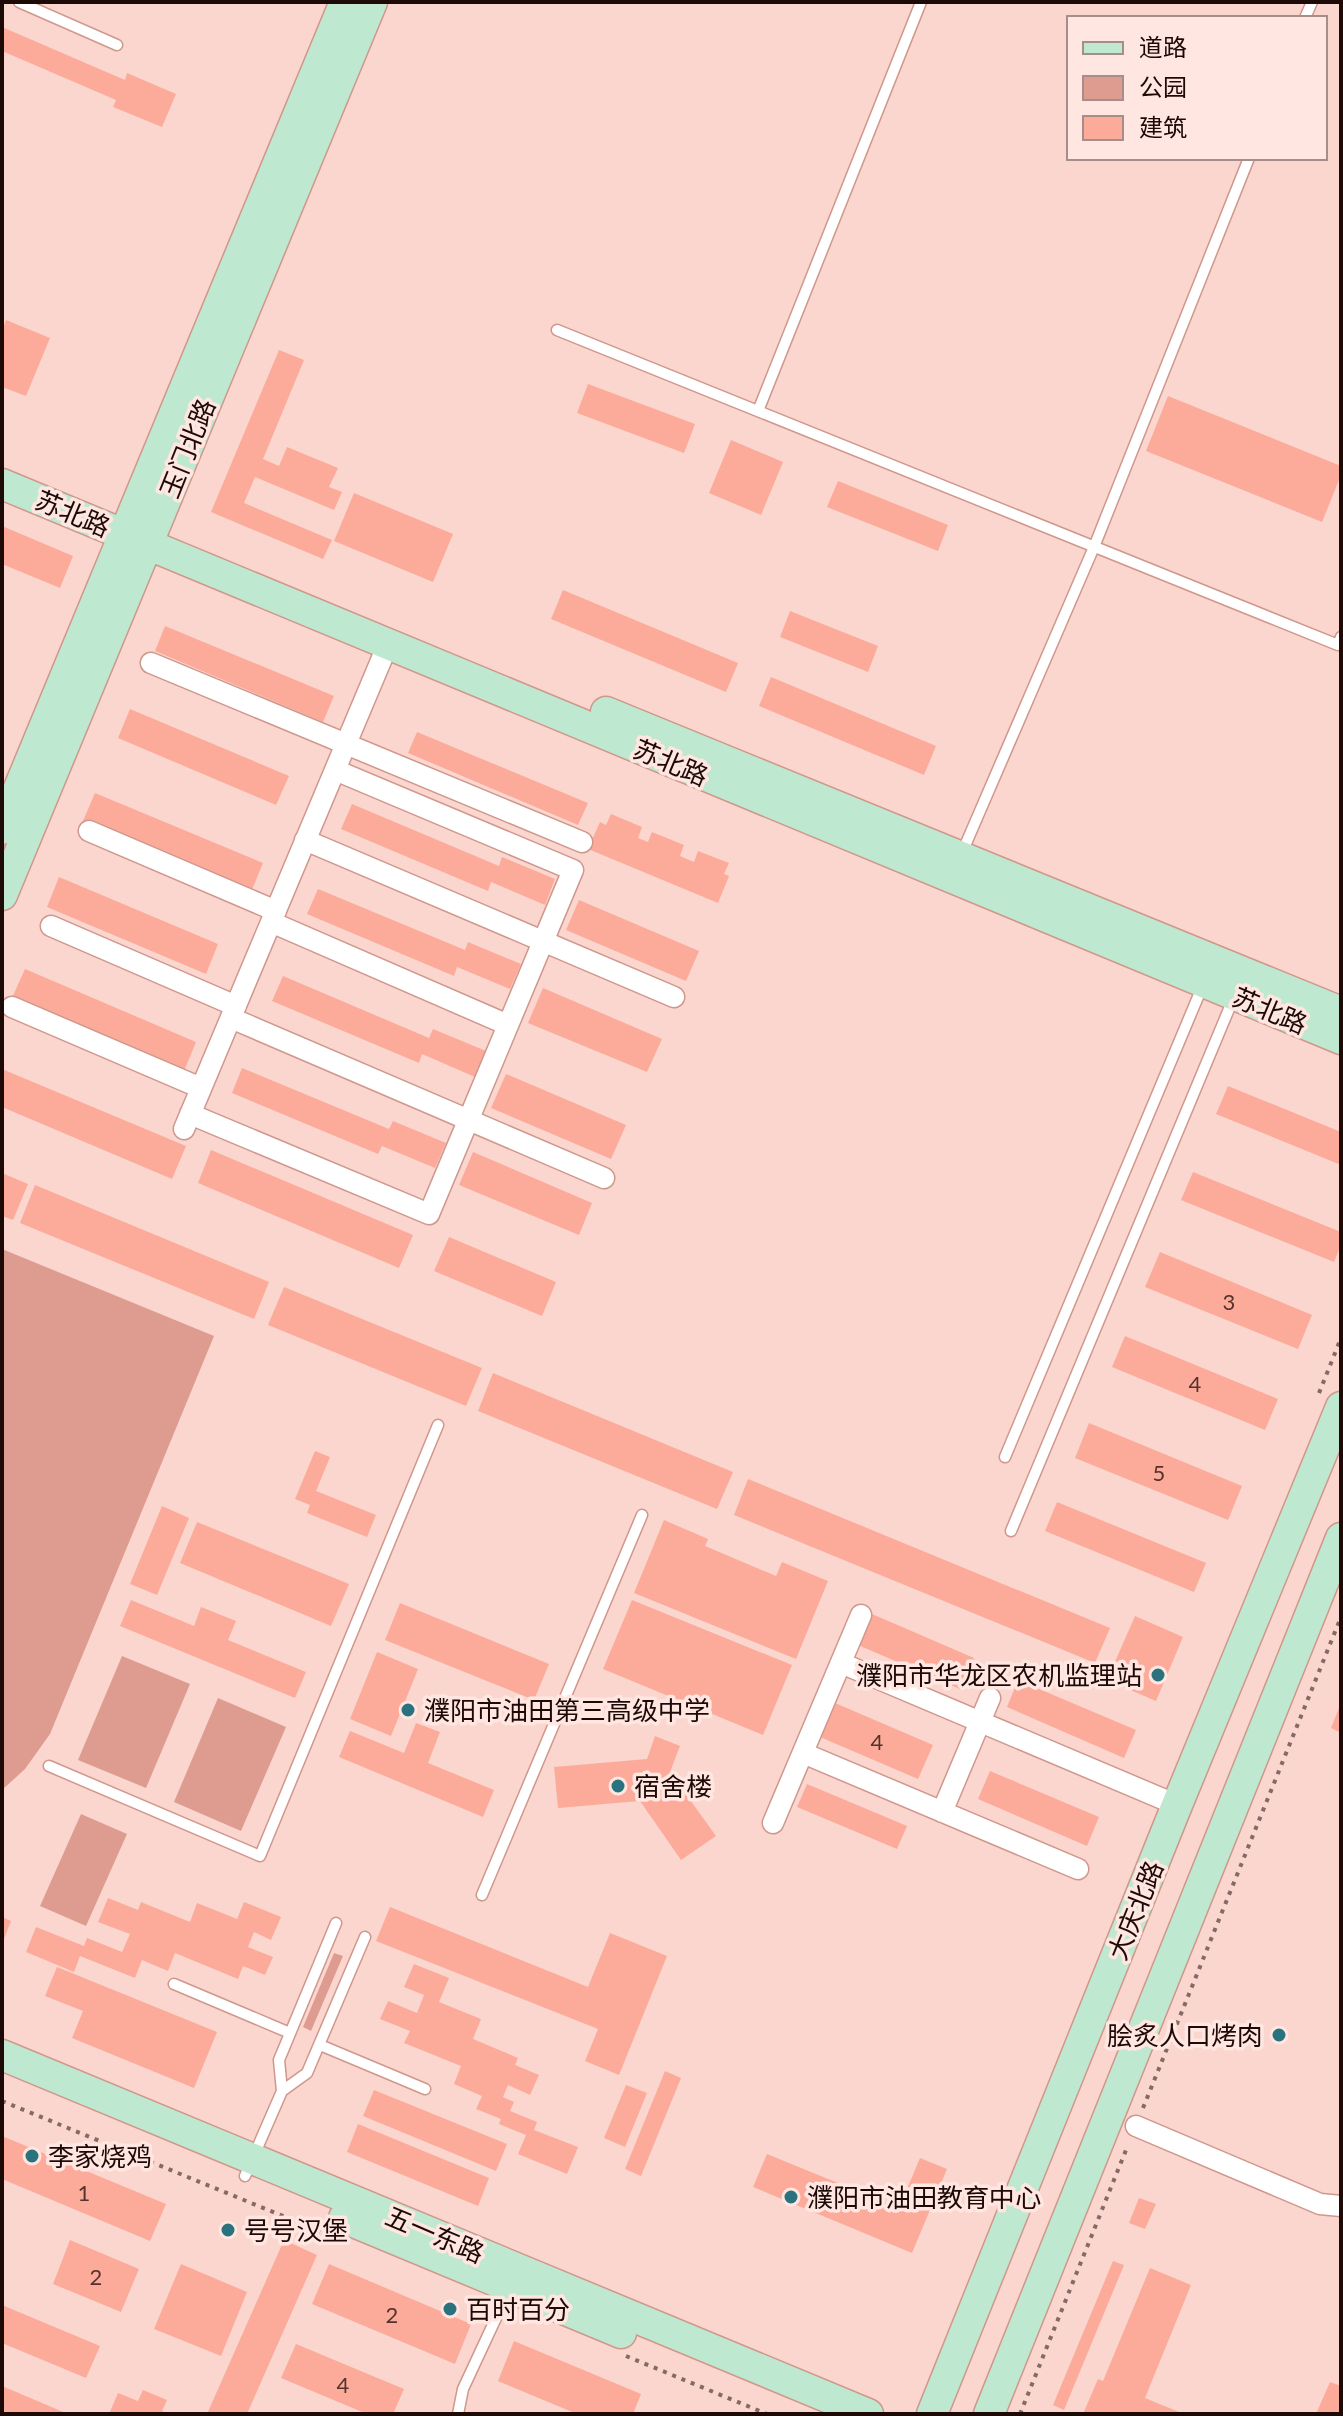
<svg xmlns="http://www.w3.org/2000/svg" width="1343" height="2416" font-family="Lato,'Noto Sans SC',sans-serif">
<rect width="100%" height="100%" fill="#fad6ce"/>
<path fill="#de9c90" d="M2 1249 214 1336 50 1734 25 1769 2 1790Z
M122 1656 190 1684 146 1788 78 1760Z
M218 1698 286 1727 241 1831 174 1802Z
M81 1814 127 1834 86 1926 40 1906Z
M334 1953 343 1956 311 2031 303 2027Z"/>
<path fill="#fcab9b" d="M2 27 125 80 127 73 176 94 162 127 113 107 116 100 2 51Z
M6 320 50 338 26 396 2 387V331Z
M279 350 304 360 263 459 279 466 287 447 338 468 329 487 342 492 334 510 255 477 244 503 332 540 323 559 211 512Z
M588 384 695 424 684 453 577 413Z
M1168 396 1341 466V475L1322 522 1146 451Z
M731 440 783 462 761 515 709 493Z
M838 481 948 525 938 551 827 507Z
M354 493 453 534 433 582 334 541Z
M2 526 73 556 60 588 2 564Z
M563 590 738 663 726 692 551 619Z
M790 611 878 646 868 672 780 637Z
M165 626 334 696 323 722 155 651Z
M771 677 936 746 924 775 759 706Z
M130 709 289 776 276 805 118 738Z
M417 732 588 803 578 825 408 753Z
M95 793 263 863 251 892 83 821Z
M352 804 499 866 502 857 555 879 545 905 491 882 488 891 341 829Z
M611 814 642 827 638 838 648 842 652 832 684 845 680 856 694 862 698 851 729 863 724 874 729 876 718 903 588 849 600 822 606 825Z
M59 877 218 944 206 974 47 907Z
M318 889 465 950 468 942 521 964 510 989 457 967 454 976 307 914Z
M579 900 699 951 686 981 566 930Z
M25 969 196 1042 184 1071 12 998Z
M283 976 429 1038 433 1029 486 1051 475 1077 422 1054 419 1063 272 1001Z
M543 988 662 1039 647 1072 528 1023Z
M242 1068 389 1129 393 1121 446 1143 435 1168 382 1146 378 1154 232 1093Z
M2 1069 186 1146 172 1179 2 1107Z
M506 1074 626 1125 611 1159 491 1108Z
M1228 1086 1341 1132V1165L1216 1114Z
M211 1150 413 1235 399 1268 198 1183Z
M473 1152 592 1203 579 1235 459 1185Z
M1193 1172 1341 1232V1245L1334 1262 1181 1200Z
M2 1173 28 1184 13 1220 2 1216Z
M35 1185 269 1282 254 1319 20 1223Z
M449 1237 556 1282 542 1316 434 1271Z
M1160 1252 1312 1315 1298 1349 1145 1287Z
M284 1287 482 1368 466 1406 268 1325Z
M1125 1336 1278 1399 1265 1430 1112 1367Z
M493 1373 733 1472 717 1509 478 1411Z
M1089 1423 1242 1486 1228 1520 1075 1458Z
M315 1451 330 1457 316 1491 376 1515 367 1537 307 1513 310 1505 295 1499Z
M748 1479 1110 1628 1095 1663 734 1515Z
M1057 1502 1206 1563 1194 1592 1045 1531Z
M162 1506 189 1518 157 1595 130 1584Z
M664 1520 708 1539 705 1546 776 1576 782 1562 828 1581 796 1659 634 1593Z
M197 1522 349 1584 331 1626 180 1563Z
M131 1600 194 1626 201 1607 236 1621 228 1640 306 1672 295 1698 120 1626Z
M632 1600 792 1665 763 1735 603 1669Z
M400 1603 549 1664 534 1700 385 1640Z
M872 1614 974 1658 960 1689 858 1645Z
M1135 1616 1183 1637 1156 1701 1107 1680Z
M377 1652 418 1669 391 1736 350 1719Z
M1018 1680 1136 1730 1124 1758 1007 1707Z
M835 1703 933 1745 918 1779 820 1737Z
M1341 1703V1733L1331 1728Z
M416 1723 440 1732 428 1763 494 1790 483 1817 339 1757 350 1731 404 1753Z
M655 1736 680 1746 670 1772 716 1836 681 1860 640 1801 558 1808 554 1767 647 1759Z
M990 1771 1099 1817 1087 1846 978 1799Z
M807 1784 907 1826 897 1849 797 1807Z
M108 1898 138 1910 141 1902 190 1922 197 1903 237 1919 244 1902 281 1917 271 1940 254 1932 248 1947 273 1957 265 1975 243 1966 238 1979 175 1953 168 1971 142 1960 135 1978 80 1956 74 1972 26 1952 36 1927 84 1946 87 1938 122 1952 130 1934 98 1922Z
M390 1907 588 1987 610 1933 667 1956 619 2075 585 2061 598 2029 376 1941Z
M2 1917 11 1921 2 1944Z
M414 1964 449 1978 439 2002 481 2019 473 2039 518 2058 515 2065 539 2075 530 2095 508 2085 503 2097 514 2102 510 2111 537 2122 534 2130 578 2147 567 2174 518 2154 526 2135 499 2124 501 2119 476 2109 482 2096 454 2084 461 2066 404 2043 410 2031 380 2019 388 2001 417 2013 424 1995 404 1987Z
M57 1967 217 2032 194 2088 72 2038 83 2011 45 1996Z
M665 2071 681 2078 641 2176 625 2169Z
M626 2085 647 2093 625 2147 604 2138Z
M374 2090 507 2144 496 2171 363 2116Z
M358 2124 489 2178 478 2206 347 2152Z
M2 2136 166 2204 150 2241 2 2179Z
M767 2154 899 2208 920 2158 947 2169 912 2253 753 2187Z
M1139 2198 1156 2204 1145 2229 1129 2223Z
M70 2240 139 2269 121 2312 53 2284Z
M284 2240 317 2255 247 2414H207Z
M1113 2261 1124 2265 1064 2410 1053 2405Z
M181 2264 247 2292 221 2356 154 2329Z
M329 2264 471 2324 455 2364 312 2304Z
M1150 2268 1191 2285 1145 2398 1184 2414H1083L1098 2379 1103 2381Z
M2 2305 100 2346 86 2378 2 2343Z
M514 2341 641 2394 633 2414H577L498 2381Z
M296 2344 404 2389 393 2414H367L281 2378Z
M1330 2382 1341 2386V2414H1316Z
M2 2386 68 2414H2Z
M143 2390 167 2400 162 2411 169 2414H109L118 2393 138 2401Z"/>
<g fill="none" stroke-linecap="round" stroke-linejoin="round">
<defs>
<path id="lane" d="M19 2 117 45
M1305 18 1312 2
M557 330 1338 645 1341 637
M758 411 921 2
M961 855 1094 547 1249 158
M1005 1457 1203 985
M1011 1531 1234 997
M49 1766 260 1856 438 1425
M482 1895 642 1515
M336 1923 279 2060 282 2091 307 2073 365 1937
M174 1984 290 2033
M320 2045 425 2089
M245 2176 282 2091
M458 2414 463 2389 509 2290"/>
<path id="street" d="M151 663 582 842
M89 831 276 911
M305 840 674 997
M271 922 508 1025
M51 926 236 1006
M12 1007 201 1088
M231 1018 604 1178
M190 1114 429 1214 573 870 335 770
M184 1129 388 644
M841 1663 1177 1805
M803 1753 1078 1869
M942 1812 990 1698
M773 1823 861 1615
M1136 2126 1320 2204 1341 2206"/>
<path id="secondary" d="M2 484 1341 1039
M606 712 1341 1012
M2 829 345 2
M2 895 372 2
M2 2055 868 2414
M344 2218 621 2333
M932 2414 1177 1805 1341 1407
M989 2414 1341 1538"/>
</defs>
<use href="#lane" stroke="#d0978c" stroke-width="13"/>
<use href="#street" stroke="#d0978c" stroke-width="23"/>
<use href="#secondary" stroke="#d0978c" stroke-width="33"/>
<path stroke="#846964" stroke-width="4" stroke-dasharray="4 6" stroke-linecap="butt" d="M1319 1393 1341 1338
M2 2101 322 2232
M1143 2108 1341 1617
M626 2356 767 2414
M1020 2414 1128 2145"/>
<use href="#lane" stroke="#fff" stroke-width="10"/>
<use href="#street" stroke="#fff" stroke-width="20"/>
<use href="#secondary" stroke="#bee8cf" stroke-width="30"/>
</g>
<g fill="#2b727f" stroke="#ffe6e1" stroke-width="3">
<circle cx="1158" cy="1675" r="8"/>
<circle cx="408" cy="1710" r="8"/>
<circle cx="618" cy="1786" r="8"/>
<circle cx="1279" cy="2035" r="8"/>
<circle cx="32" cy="2156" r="8"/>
<circle cx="791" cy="2197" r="8"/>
<circle cx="228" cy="2230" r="8"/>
<circle cx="450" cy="2309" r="8"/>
</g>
<g text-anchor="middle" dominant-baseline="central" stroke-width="7" stroke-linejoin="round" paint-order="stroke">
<g font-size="22" fill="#55322c">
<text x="1229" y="1301">3</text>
<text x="1195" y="1383">4</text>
<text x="1159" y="1472">5</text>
<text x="877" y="1741">4</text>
<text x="84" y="2192">1</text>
<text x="96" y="2276">2</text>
<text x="392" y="2314">2</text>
<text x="343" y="2384">4</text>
</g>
<g font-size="26" fill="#1d0a07" stroke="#ffe6e1">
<text transform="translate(187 448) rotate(-68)">玉门北路</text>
<text transform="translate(73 513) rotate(23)">苏北路</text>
<text transform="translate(671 762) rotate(23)">苏北路</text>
<text transform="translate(1270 1010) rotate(23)">苏北路</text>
<text transform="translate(1135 1910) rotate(-68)">大庆北路</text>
<text transform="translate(435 2234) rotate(23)">五一东路</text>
</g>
<g font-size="26" fill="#1d0a07" stroke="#ffe6e1" text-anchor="start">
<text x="1142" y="1675" text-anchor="end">濮阳市华龙区农机监理站</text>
<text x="424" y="1710">濮阳市油田第三高级中学</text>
<text x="634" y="1786">宿舍楼</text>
<text x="1263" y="2035" text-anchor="end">脍炙人口烤肉</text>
<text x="48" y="2156">李家烧鸡</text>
<text x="807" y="2197">濮阳市油田教育中心</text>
<text x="244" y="2230">号号汉堡</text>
<text x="466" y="2309">百时百分</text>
</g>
</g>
<rect width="1343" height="2416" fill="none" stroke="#1d0a07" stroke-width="8"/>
<rect x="1067" y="16" width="260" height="144" fill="#ffe6e1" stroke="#a58e8a" stroke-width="2"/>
<rect x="1083" y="42" width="40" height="12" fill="#bee8cf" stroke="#a58e8a" stroke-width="2"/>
<text x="1139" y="56" font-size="24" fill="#1d0a07">道路</text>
<rect x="1083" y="76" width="40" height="24" fill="#de9c90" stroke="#a58e8a" stroke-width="2"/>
<text x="1139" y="96" font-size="24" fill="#1d0a07">公园</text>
<rect x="1083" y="116" width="40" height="24" fill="#fcab9b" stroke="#a58e8a" stroke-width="2"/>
<text x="1139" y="136" font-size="24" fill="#1d0a07">建筑</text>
</svg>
